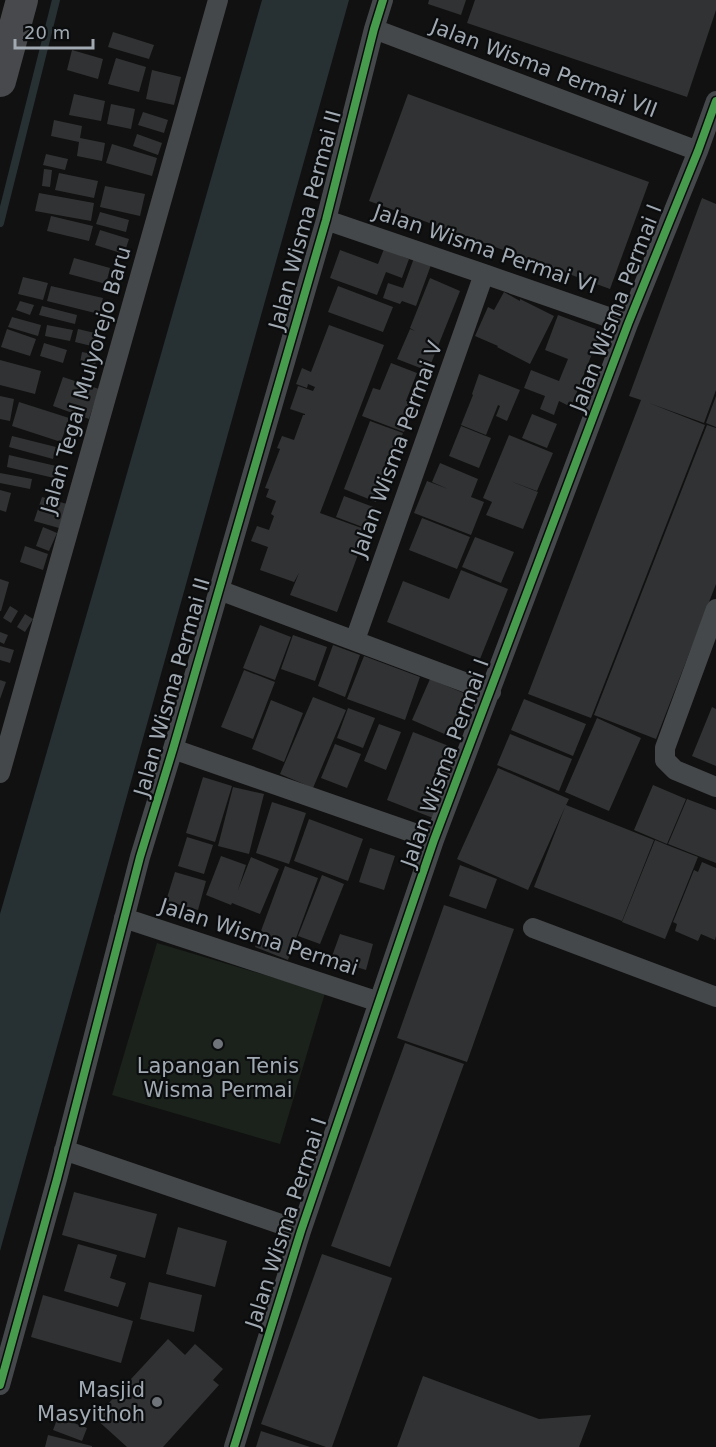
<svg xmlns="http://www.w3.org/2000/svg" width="716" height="1447" font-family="'DejaVu Sans',sans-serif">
<rect width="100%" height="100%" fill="#111"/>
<path fill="#1b221b" d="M157 943 325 993 280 1144 112 1095Z"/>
<path fill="#273134" d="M262 0H349L0 1251V914L96 582Z"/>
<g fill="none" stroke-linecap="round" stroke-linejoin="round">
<path stroke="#273134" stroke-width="8" d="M0 223 56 0"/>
</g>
<path fill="#313233" d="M429 0H466L461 15 428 4Z
M475 0H716V10L687 97 467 23Z
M113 32 154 45 149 59 108 47Z
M72 50 103 59 98 79 67 70Z
M116 58 146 67 139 92 108 84Z
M152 70 181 77 174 105 146 99Z
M74 94 105 101 101 121 69 115Z
M408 94 649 182 610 289 369 201Z
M111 104 135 109 131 129 107 124Z
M143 112 168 120 164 133 138 125Z
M54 120 82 126 80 138 105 143 102 161 77 156 79 142 51 136Z
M137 134 162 143 158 155 133 146Z
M112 144 157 158 152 176 106 163Z
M46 154 68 159 65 170 43 165Z
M44 169 52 170 50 187 42 186Z
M59 173 98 181 94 198 55 190Z
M105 186 145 194 140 216 100 207Z
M39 193 94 203 91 221 35 211Z
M702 198 716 204V390L704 423 649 403 705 425 591 718 528 694 641 400 629 396Z
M100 212 129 220 126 232 96 224Z
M51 216 93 226 89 241 47 231Z
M100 230 129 239 124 254 95 245Z
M384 249 409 259 402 278 386 272 377 295 330 278 340 250 378 264Z
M74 258 110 268 106 284 69 274Z
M414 258 431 265 416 306 402 301 400 304 383 298 388 283 403 288Z
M23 277 48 283 43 300 18 294Z
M430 278 460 291 428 371 397 359 410 329 415 331 410 328Z
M51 286 103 298 99 314 47 301Z
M338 286 393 307 383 332 328 312Z
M504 292 520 301V299L554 316 530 364 497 347 498 346 475 336 488 307 494 310Z
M20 301 34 305 30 315 16 310Z
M42 306 77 315 75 324 39 315Z
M558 315 601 331 571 407 559 401 554 415 540 409 545 396 524 388 531 370 559 381 568 359 545 350Z
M12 317 41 325 38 336 8 327Z
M47 325 73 330 70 341 45 336Z
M329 325 384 345 320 513 367 530 337 612 290 595 299 573 294 582 260 570 268 547 251 541 257 526 269 530 274 516 271 514 276 501 266 497 269 489 265 488 280 449 277 448 282 436 294 440 303 415H305V414L290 409 298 386 313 391 315 387 308 384 307 388 296 384 302 368 311 372Z
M7 329 36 339 30 356 1 347Z
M78 329 103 335 100 348 75 342Z
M44 343 67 350 63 363 40 356Z
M82 352 97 355 95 366 80 363Z
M0 360 41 371 35 394 0 385Z
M391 363 417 373 406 401 415 404 404 432 362 416 373 388 380 390Z
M479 374 520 390 507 421 496 416 500 406 498 405 486 435 461 425 473 395 472 394Z
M63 377 99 389 89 419 53 406Z
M0 396 14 399 10 421 0 419Z
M716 396V427L706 423Z
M19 402 69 418 61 442 12 426Z
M532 414 557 424 547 448 522 438Z
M370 421 403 433 376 502 344 489Z
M707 425 716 428V584L656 739 594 715Z
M461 426 491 438 479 468 449 456Z
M509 435 553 453 537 491 510 481 538 492 523 529 486 515 492 502 483 498Z
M12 436 56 447 53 459 9 447Z
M9 455 56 466 54 478 7 467Z
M440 463 478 479 471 497 484 502 471 535 414 513 427 481 448 489 432 482Z
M0 473 32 479 30 489 0 483Z
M0 490 11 493 6 512 0 510Z
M344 496 376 508 368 529 336 517Z
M42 497 67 504 59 528 34 521Z
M422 518 470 537 457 569 409 550Z
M43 527 57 533 49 551 36 546Z
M475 537 514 552 501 583 462 567Z
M25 546 48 554 43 570 20 562Z
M461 570 508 589 480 659 387 622 403 581 449 599Z
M0 579 9 582 1 611H0Z
M10 606 18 611 11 623 3 618Z
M25 614 33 619 25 632 17 627Z
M260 625 291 637 275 680 243 668Z
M0 632 8 635 4 644 0 642Z
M293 635 327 647 315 681 281 669Z
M333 645 360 655 345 697 318 686Z
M0 646 14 650 10 663 0 660Z
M364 656 420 677 405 720 347 699Z
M244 670 275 682 253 739 221 727Z
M430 679 466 694 449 736 412 720Z
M0 680 6 682 0 699Z
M313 697 346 710 313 788 280 774Z
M524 699 586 724 573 756 511 730Z
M271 700 303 713 284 762 252 749Z
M712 707 716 709V766L692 756Z
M348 708 375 718 363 748 337 738Z
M597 718 641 738 609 811 565 792Z
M379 724 401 732 386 770 364 761Z
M413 732 459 750 433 818 387 800Z
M510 734 572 759 559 791 497 765Z
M335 744 361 754 347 788 321 778Z
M498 768 569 799 566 805 654 840 622 921 534 887 565 807 528 890 457 859Z
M203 777 232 786 215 842 186 833Z
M653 785 686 799 667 844 634 830Z
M233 787 264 794 249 854 218 846Z
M687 799 716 810V863L668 844Z
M272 802 306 813 289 864 256 853Z
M309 819 363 839 348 881 294 861Z
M187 837 213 845 204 874 178 866Z
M655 840 667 845 666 849 667 845 698 857 665 939 622 922Z
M370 848 395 856 384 890 359 882Z
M221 856 246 865 238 890 251 857 279 869 260 914 232 903 231 905 206 895Z
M702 862 716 868V936L715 940 701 934 698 941 675 931 677 924 673 922 694 870 698 872Z
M460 865 497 879 486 909 449 896Z
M285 866 318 878 288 960 255 947Z
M175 872 206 881 198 910 166 901Z
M322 875 344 884 320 944 298 936Z
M444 905 514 929 467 1062 397 1038Z
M340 934 373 944 366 970 331 959Z
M405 1043 464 1064 390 1267 331 1246Z
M74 1192 157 1214 145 1258 62 1235Z
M178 1227 227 1241 215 1287 166 1274Z
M78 1244 117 1255 110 1278 126 1283 118 1307 64 1291Z
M322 1254 392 1278 332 1447H326L261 1424Z
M149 1282 202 1295 194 1332 140 1319Z
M43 1295 133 1321 121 1363 31 1337Z
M168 1339 185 1355 195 1344 223 1369 213 1380 219 1385 163 1447H127L95 1418Z
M423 1376 539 1419 591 1415 579 1447H397Z
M58 1417 87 1428 82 1441 53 1430Z
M261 1431 310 1447H256Z
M48 1435 92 1446V1447H45Z"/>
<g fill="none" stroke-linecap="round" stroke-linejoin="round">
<path stroke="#45484a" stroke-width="20" d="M374 29 698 151
M326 220 484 274 628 324
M219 590 491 692
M716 609 665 748V760L675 770 716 787
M355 640 484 274
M173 749 434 840
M0 773 218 0
M124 918 379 1002
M533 928 716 997
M64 1150 301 1231
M0 1385 57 1179 140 857 173 749 326 220 374 29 383 0
M234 1447 301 1231 434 840 628 324 698 151 716 101"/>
<path stroke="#47494c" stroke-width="32" d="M0 81 22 0"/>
<defs>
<path id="cycleway" d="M0 1385 57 1179 140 857 173 749 326 220 374 29 383 0
M234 1447 301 1231 434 840 628 324 698 151 716 101"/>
</defs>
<use href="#cycleway" stroke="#0b0c0d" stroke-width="11"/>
<use href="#cycleway" stroke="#469c4c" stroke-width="8"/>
</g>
<g fill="#6f747a" stroke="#0b0c0d" stroke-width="2">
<circle cx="218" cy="1044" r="6"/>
<circle cx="157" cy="1402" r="6"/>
</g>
<g text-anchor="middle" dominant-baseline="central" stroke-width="4.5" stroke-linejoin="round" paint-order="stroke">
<g font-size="21" fill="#a1aab3" stroke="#0b0c0d">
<text transform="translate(544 68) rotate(21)">Jalan Wisma Permai VII</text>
<text transform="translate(305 220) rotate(-75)">Jalan Wisma Permai II</text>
<text transform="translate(485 249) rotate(19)">Jalan Wisma Permai VI</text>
<text transform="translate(616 308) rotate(-69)">Jalan Wisma Permai I</text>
<text transform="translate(86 380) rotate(-74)">Jalan Tegal Mulyorejo Baru</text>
<text transform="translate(397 449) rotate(-70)">Jalan Wisma Permai V</text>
<text transform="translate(172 687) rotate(-74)">Jalan Wisma Permai II</text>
<text transform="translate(445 763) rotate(-70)">Jalan Wisma Permai I</text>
<text transform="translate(259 937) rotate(18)">Jalan Wisma Permai</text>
<text transform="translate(286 1223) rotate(-72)">Jalan Wisma Permai I</text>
</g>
<g font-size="21" fill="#a1aab3" stroke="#0b0c0d">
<text x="218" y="1066">Lapangan Tenis<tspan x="218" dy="24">Wisma Permai</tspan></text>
<text x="145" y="1390" text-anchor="end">Masjid<tspan x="145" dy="24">Masyithoh</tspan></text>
</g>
</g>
<path d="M15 39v9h78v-9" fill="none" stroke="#a1aab3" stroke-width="3"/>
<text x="24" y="39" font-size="18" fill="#a1aab3" stroke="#0b0c0d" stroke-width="4.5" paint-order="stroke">20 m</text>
</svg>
